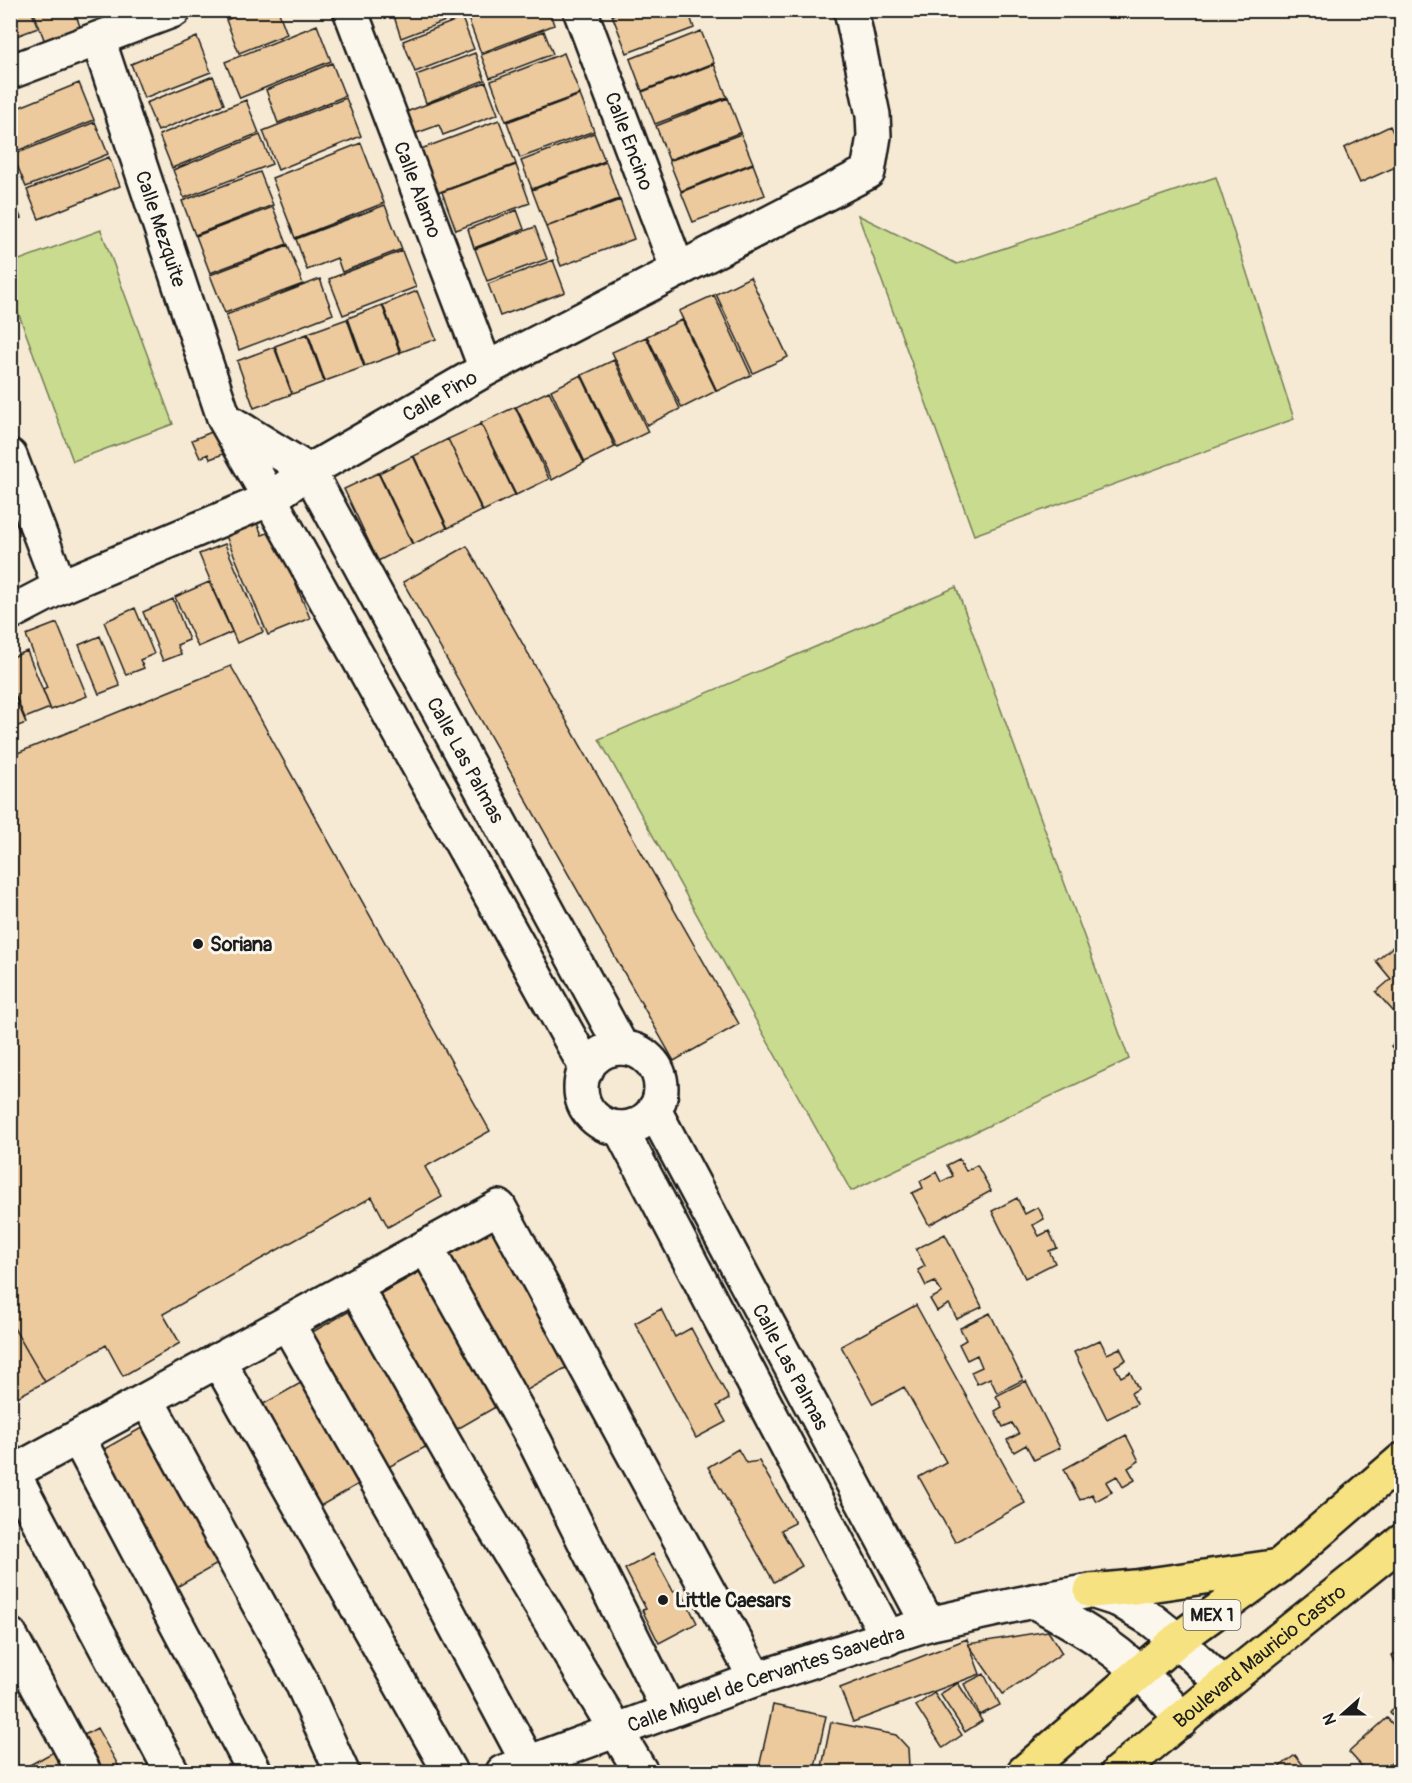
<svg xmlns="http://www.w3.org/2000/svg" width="1412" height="1783" font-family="Pangolin,sans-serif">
<rect width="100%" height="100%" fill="#f6ead4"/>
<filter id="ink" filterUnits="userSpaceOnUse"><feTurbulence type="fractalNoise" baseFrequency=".0167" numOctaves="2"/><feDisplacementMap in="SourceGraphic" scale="12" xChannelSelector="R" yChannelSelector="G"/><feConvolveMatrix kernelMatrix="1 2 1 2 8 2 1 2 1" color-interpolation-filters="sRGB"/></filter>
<g filter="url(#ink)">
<path fill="#c9db8f" stroke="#727c56" stroke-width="1.5" d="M1216 177 1294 419 974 535 858 215 957 264Z
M101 230 173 424 73 461 11 293V263Z
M956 587 1129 1059 851 1191 599 739Z"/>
<path fill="#ecca9d" stroke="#1c1c1c" stroke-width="1.5" d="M10 10H31L38 28 11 38Z
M33 10H74L81 29 45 42Z
M250 10H278L287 34 239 53 226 20Z
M392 10H459L461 15 401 38Z
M487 10H549L554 25 481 53 468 18Z
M624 10H688L694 28 627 53 612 15Z
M462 18 474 49 415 72 403 41Z
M317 25 331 61 240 98 225 62Z
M544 31 553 54 490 78 481 55Z
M701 31 714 63 642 91 630 59Z
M197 37 211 72 144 98 131 64Z
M475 53 485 80 426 103 416 75Z
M564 53 580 94 506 121 491 81Z
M332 63 345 96 278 123 266 90Z
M714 64 727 97 655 124 642 92Z
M213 76 224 104 158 131 146 103Z
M486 82 498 114 443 135 439 125 414 134 406 112Z
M79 83 94 120 12 153 10 148V111Z
M580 95 594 131 520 158 507 122Z
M346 98 361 136 278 170 263 131Z
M728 98 741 132 669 160 656 126Z
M246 100 259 133 172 168 159 135Z
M499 120 516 164 437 193 421 149Z
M95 122 108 154 26 187 13 155Z
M1390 126 1402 151V164L1360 183 1344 148Z
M594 133 605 161 532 189 521 161Z
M741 134 753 163 681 191 669 161Z
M260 135 272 164 184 198 173 170Z
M361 143 384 203 295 238 272 178Z
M109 157 120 186 39 219 27 190Z
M606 162 619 199 546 227 532 190Z
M753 164 765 195 693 222 681 192Z
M516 165 530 203 456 230 442 192Z
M260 172 273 205 195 235 182 201Z
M10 192 21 218 10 222Z
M620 200 634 239 561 266 546 227Z
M385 205 402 249 342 272 337 258 307 270 296 239Z
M273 207 287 244 210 273 196 236Z
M517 210 524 229 474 248 468 229Z
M535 227 547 259 487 281 475 249Z
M288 245 303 284 225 313 210 275Z
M402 251 416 287 343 315 329 279Z
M553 260 565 292 500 316 488 284Z
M750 277 788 357 753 373 716 294Z
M320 279 333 314 239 350 226 315Z
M417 291 436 339 401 352 383 305Z
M714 295 751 375 717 391 679 311Z
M382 305 400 353 365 366 348 318Z
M347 319 364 367 325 381 308 333Z
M682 320 716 391 682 408 647 336Z
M307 334 324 382 292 394 275 346Z
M646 337 680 409 647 425 612 352Z
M274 347 292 394 254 408 237 361Z
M614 360 648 432 617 447 582 375Z
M581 375 615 447 585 462 551 390Z
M549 391 584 463 552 480 516 407Z
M515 407 549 479 516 495 481 423Z
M481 424 515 495 483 511 448 439Z
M214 431 223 454 210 459 208 454 200 458 192 440Z
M448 439 482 511 448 528 414 456Z
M413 456 447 528 413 544 379 473Z
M378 473 412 544 378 561 344 489Z
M257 523 262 535 273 531 310 618 268 635 226 536Z
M225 544 263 632 237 643 199 554Z
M467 546 739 1024 674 1061 403 582Z
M209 582 232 632 198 647 175 597Z
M173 599 189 640 177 645 181 654 163 661 143 612Z
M135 608 154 654 140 660 144 668 126 675 104 622Z
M57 623 87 696 51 710 43 690 47 688 26 635Z
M100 636 120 686 99 694 79 645Z
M27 651 50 708 25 718 10 683V658Z
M231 666 490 1131 425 1167 442 1197 388 1227 372 1197 163 1314 180 1343 123 1376 106 1345 45 1382 10 1321V756Z
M10 685 26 723 10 729Z
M1402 939V1021L1376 992 1391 979 1376 961Z
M1402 1037V1059L1391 1046Z
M959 1159 966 1171 977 1165 991 1191 929 1225 912 1193 923 1188 920 1181 936 1172 941 1182 953 1176 947 1165Z
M1017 1198 1025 1214 1038 1207 1044 1219 1033 1225 1039 1236 1049 1231 1057 1248 1049 1251 1055 1263 1025 1278 992 1211Z
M492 1230 569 1366 522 1393 446 1257Z
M945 1234 982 1307 957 1319 949 1304 937 1311 930 1299 942 1293 935 1282 926 1286 918 1270 925 1266 916 1249Z
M423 1270 499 1405 454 1431 378 1295Z
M916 1305 1025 1503 955 1542 919 1477 946 1462 904 1387 873 1404 841 1346Z
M355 1308 431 1444 383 1470 307 1335Z
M661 1309 675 1337 691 1328 729 1399 717 1406 726 1422 696 1438 635 1323Z
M990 1313 1023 1380 997 1393 990 1378 977 1384 971 1372 982 1367 977 1355 967 1360 959 1344 966 1340 960 1328Z
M10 1321 45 1382 10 1401Z
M1100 1340 1107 1354 1120 1348 1126 1360 1115 1366 1121 1377 1130 1372 1138 1389 1131 1393 1137 1404 1107 1419 1074 1352Z
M306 1380 364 1481 315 1509 258 1407Z
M1026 1381 1060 1448 1034 1460 1026 1445 1014 1452 1007 1440 1019 1434 1012 1423 1003 1427 995 1411 1002 1407 996 1396Z
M145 1426 221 1562 175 1588 99 1452Z
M1126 1435 1139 1461 1128 1468 1135 1480 1123 1487 1117 1476 1106 1482 1112 1492 1096 1501 1092 1494 1080 1500 1064 1469Z
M738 1449 746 1463 759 1461 795 1523 781 1530 802 1566 774 1582 708 1467Z
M653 1554 673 1591 680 1589 697 1623 659 1643 642 1610 646 1609 625 1569Z
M1048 1631 1062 1653 1003 1694 968 1644Z
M967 1639 980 1674 853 1722 840 1688Z
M1402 1649V1677L1392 1655Z
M984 1674 1000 1705 980 1715 964 1684Z
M958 1683 982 1721 965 1732 940 1694Z
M934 1693 962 1735 943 1748 916 1706Z
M1402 1698V1726L1390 1713Z
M773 1705 826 1716 814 1772H758Z
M1387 1718 1402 1734V1754L1381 1772H1367L1349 1752Z
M831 1722 896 1735 908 1748 909 1767 906 1772H821Z
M97 1728 122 1772H17Z
M1295 1755 1309 1772H1273Z"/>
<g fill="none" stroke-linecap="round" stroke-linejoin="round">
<defs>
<g id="minor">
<path id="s1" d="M350 10 486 369"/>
<path id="s2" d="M580 10 678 270"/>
<path id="s3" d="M98 39 224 418 270 499 587 1069"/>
<path d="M10 72 174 10"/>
<path id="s4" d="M228 421 309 471 622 1048"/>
<path d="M10 456 60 587"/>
<path id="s5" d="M10 613 60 587 270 499 309 471 486 369 868 172 874 136 873 115 851 10"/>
<circle cx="621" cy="1088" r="40"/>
<path id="s6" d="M654 1110 928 1624"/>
<path d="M620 1128 888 1638"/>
<path d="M426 1247 535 1442 669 1711"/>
<path d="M355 1286 466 1481 641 1772"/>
<path d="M287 1323 398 1518 533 1772"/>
<path d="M218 1360 450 1772"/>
<path d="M147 1400 301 1681 342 1772"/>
<path d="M78 1438 255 1772"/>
<path d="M13 1473 172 1772"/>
<path d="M10 1474 499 1207 756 1679"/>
<path d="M1033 1601C1082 1627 1124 1652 1161 1695 1168 1703 1176 1711 1181 1721"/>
<path d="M10 1635 84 1772"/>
<path id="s7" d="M503 1772 756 1679 928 1624 1033 1601 1091 1591 1119 1600 1152 1620 1177 1640 1212 1674 1225 1683"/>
</g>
<g id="major">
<path d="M1091 1591 1135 1587 1273 1567"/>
<path d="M1024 1772 1177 1640 1278 1567 1402 1460"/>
<path id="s8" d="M1118 1772 1225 1683 1402 1541"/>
</g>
</defs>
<use href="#minor" stroke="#1c1c1c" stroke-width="38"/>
<use href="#major" stroke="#1c1c1c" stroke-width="38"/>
<use href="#minor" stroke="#fbf7ec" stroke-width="33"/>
<use href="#major" stroke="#f7e281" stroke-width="33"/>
</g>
</g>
<g fill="#1c1c1c" stroke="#fbf7ec" stroke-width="2">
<circle cx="198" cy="944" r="6"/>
<circle cx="663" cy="1600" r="6"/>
</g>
<g text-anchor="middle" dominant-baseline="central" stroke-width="6" stroke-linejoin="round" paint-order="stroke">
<rect fill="#fbf7ec" stroke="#5f5e5a" stroke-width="1.5" x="1183.5" y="1600" width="57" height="30" rx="4.5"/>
<g font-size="18" font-weight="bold" fill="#1c1c1c">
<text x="1212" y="1615">MEX 1</text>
</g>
<g font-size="20" fill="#1c1c1c" stroke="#fbf7ec">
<text stroke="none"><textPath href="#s2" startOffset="140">Calle Encino</textPath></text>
<text stroke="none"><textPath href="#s1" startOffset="192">Calle Alamo</textPath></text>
<text stroke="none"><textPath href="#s3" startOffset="200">Calle Mezquite</textPath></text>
<text stroke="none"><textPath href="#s5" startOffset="483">Calle Pino</textPath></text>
<text stroke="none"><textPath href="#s4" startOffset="424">Calle Las Palmas</textPath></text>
<text stroke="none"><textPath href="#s6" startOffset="291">Calle Las Palmas</textPath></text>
<text stroke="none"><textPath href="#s8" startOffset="183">Boulevard Mauricio Castro</textPath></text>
<text stroke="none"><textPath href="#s7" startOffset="279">Calle Miguel de Cervantes Saavedra</textPath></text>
</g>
<g font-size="20" font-weight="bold" fill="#1c1c1c" stroke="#fbf7ec" text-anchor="start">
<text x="210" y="944">Soriana</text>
<text x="675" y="1600">Little Caesars</text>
</g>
</g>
<rect width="1412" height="1783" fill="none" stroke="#fbf7ec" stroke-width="36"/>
<rect x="18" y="18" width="1376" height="1747" fill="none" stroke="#1c1c1c" stroke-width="2" filter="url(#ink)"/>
<g transform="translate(1343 1714) rotate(249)" stroke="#fbf7ec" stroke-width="4.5" paint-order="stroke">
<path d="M0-4.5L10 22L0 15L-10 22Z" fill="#1c1c1c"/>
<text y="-9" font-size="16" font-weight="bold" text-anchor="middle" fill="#1c1c1c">N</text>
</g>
</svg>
